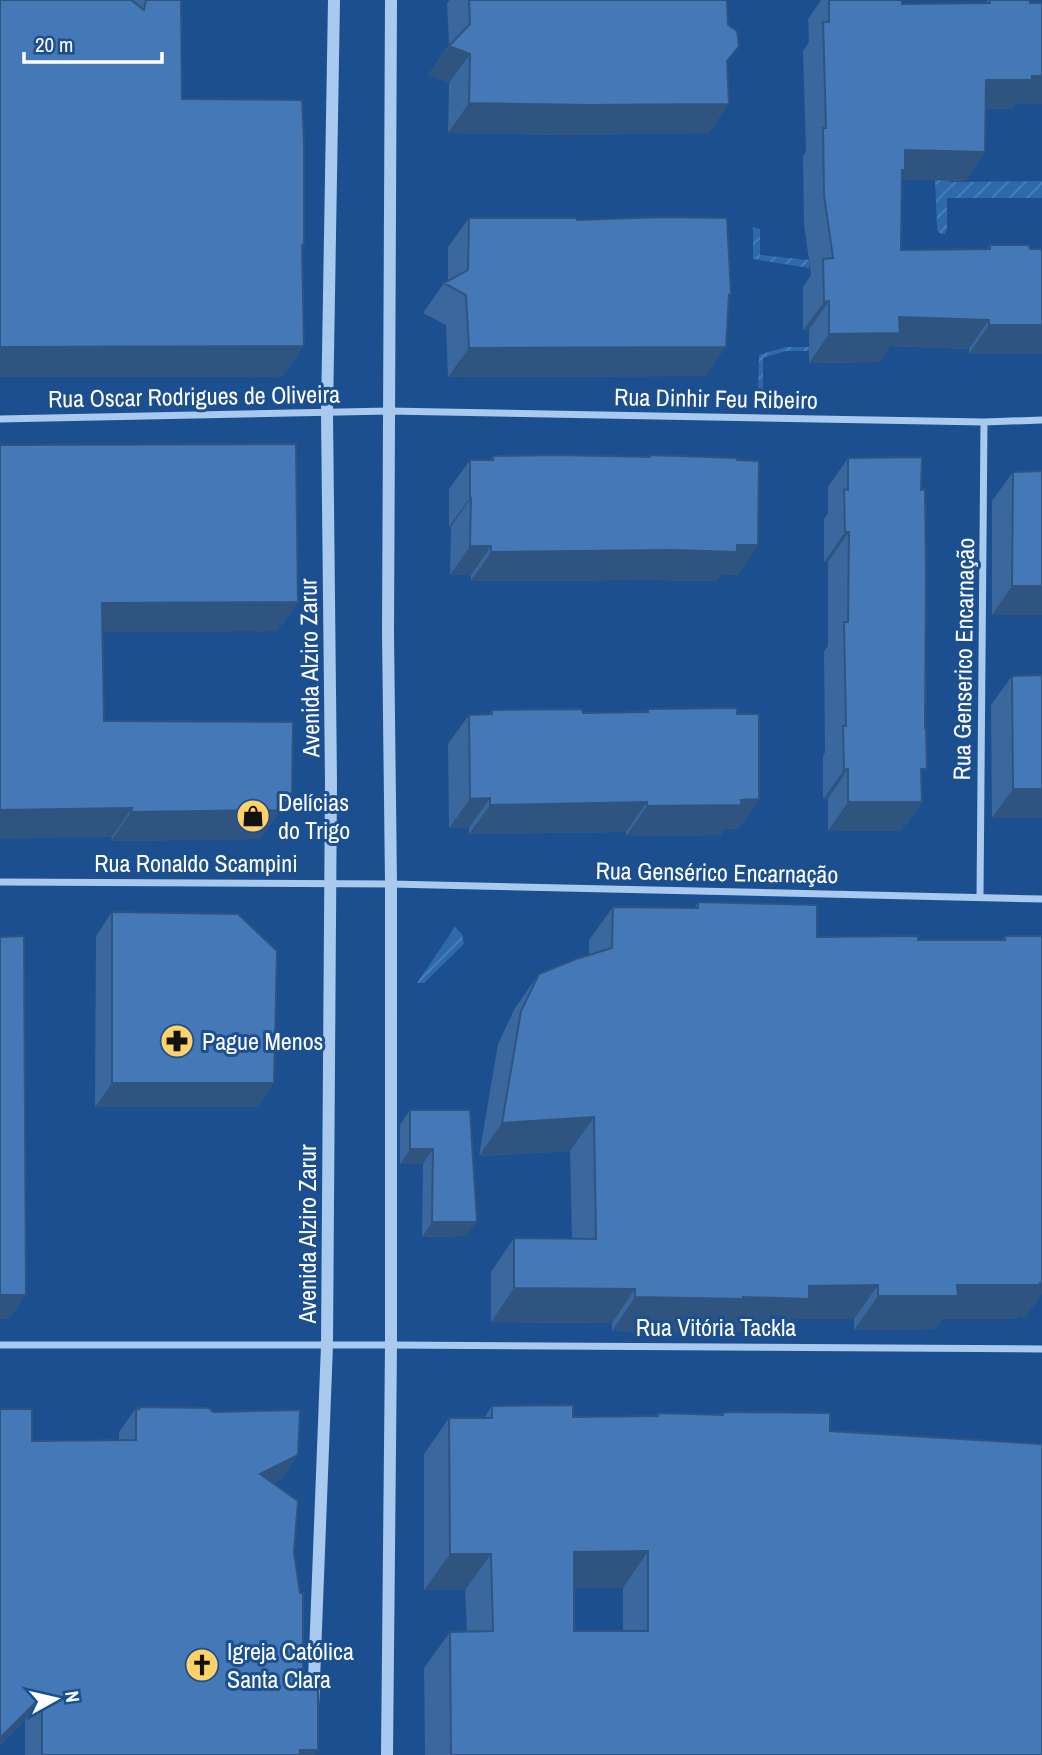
<svg xmlns="http://www.w3.org/2000/svg" width="1042" height="1755" font-family="'Archivo Narrow',sans-serif">
<defs>
<pattern id="garden-furrows" width="10" height="10" patternUnits="userSpaceOnUse" patternTransform="scale(1.75)"><rect width="10" height="10" fill="#2e69ad"/><path d="M-1 1l2-2M0 10L10 0M9 11l2-2" fill="none" stroke="#4d80b9"/></pattern>
</defs>
<rect width="100%" height="100%" fill="#1b4f8f"/>
<path fill="url(#garden-furrows)" d="M948 146 950 182 1042 181V198H947V229L945 234H941L937 230V225L934 158Z
M753 227 760 229V255L809 260V268L753 259Z
M786 347H809L811 351H786L763 358V402L758 403 759 355Z
M455 927 462 934 464 944 424 983H417Z"/>
<g fill="none" stroke-linecap="round" stroke-linejoin="round">
<path stroke="#a9c9ee" stroke-width="7" d="M0 419 389 411 984 422 1042 420
M0 882 391 884 1042 899
M980 897 984 422
M0 1345H391L1042 1349"/>
<path stroke="#a9c9ee" stroke-width="12" d="M313 1706 327 1345 331 782 327 413 334 0
M387 1755 391 1345V884L388 632 391 0"/>
</g>
<path fill="#3a679d" fill-rule="evenodd" d="M0 0H181L182 99 304 245 302 247 282 377H0Z
M450 0H727V63L709 133 566 135 448 133 449 83 428 75 449 45 447 3Z
M821 0H902V4L986 3 988 0H1030V3H1042V104H1015L1011 109H985V152L965 181 902 179 901 250 987 249 990 245 1030 249H1042L969 354V349L890 346 880 362 809 363V330H803V287L811 275 804 224 803 156 806 152 803 51 809 42 808 19Z
M469 218 577 220 731 294 728 297 706 376 448 377 446 325 423 313 444 283 448 281V247Z
M0 445 298 602 277 631 103 632 104 721 292 795 260 839 111 841 112 837Z
M650 455 738 575H721L716 581 651 580 471 581V575H450L451 527H449V489L470 460H490L493 456 649 457Z
M848 458 921 777 922 802 901 831H828V799H823V756L825 752 824 651 828 646V562H824V519L828 513V487Z
M1042 471V615H992V501L1013 472Z
M1012 676 1042 818H992L991 705Z
M648 709 737 714 759 799 738 829H724L720 835 626 836V832L469 834V828H449L448 744 469 715 489 714 492 710 583 713 647 712Z
M698 902 817 937 918 940H1002L1005 936H1042V1293L1025 1317 1019 1316 1017 1319H942L935 1329 854 1330V1319H794L785 1332 720 1331 719 1333 612 1331V1323L491 1322V1272L514 1238 572 1239 570 1151 479 1156 498 1044 515 1008 539 974 589 955V940L613 907 694 908Z
M112 912 258 1107H95L96 936Z
M410 1110H470L466 1236 422 1237 423 1164H400V1125Z
M492 1406 573 1417 655 1416 658 1413 721 1414 723 1412 830 1431 1042 1755H425L424 1668 450 1632H467L465 1590H424V1454L449 1418H484ZM574 1588H623V1631H574Z
M139 1407 213 1412 298 1455 281 1479 273 1483 294 1552 303 1689 315 1755H25V1720L0 1745V1409L32 1441 119 1440V1432L136 1408 138 1409Z"/>
<path fill="#305480" d="M449 46 470 54 449 83 428 75Z
M1032 76H1042V104H1015L1011 109H966L986 80Z
M469 103 729 104 709 133 566 135 448 133Z
M905 150 985 152 965 181 899 179Z
M829 301 809 330H803L824 302Z
M899 317 989 320 969 349 890 346 880 362 809 363 829 334Z
M989 325H1042V354H969Z
M304 346 282 377H0V347Z
M726 347 706 376 448 377 469 348Z
M470 498H471L451 527H449Z
M845 532H849L828 562H824Z
M758 545 738 575H721L716 581 651 580 471 581 491 552Z
M470 546H491L471 575H450Z
M1012 586H1042V615H992Z
M298 602 277 631 82 632 102 603Z
M848 769 828 799H823L844 770Z
M1013 789H1042V818H992Z
M292 795 260 839 111 841 131 812Z
M490 798 469 828H449L470 799Z
M759 799 738 829H724L720 835 626 836 647 806Z
M647 802 626 832 469 834 490 805Z
M848 802H922L901 831H828Z
M132 808 112 837 0 839V810Z
M112 1083H274L258 1107H95Z
M594 1117 570 1151 479 1156 502 1123Z
M410 1149H433L423 1164H400Z
M432 1222H477L466 1236 422 1237Z
M1042 1283V1293L1025 1317 1019 1316 1017 1319H942L935 1329 854 1330 878 1296 957 1285Z
M878 1285 854 1319H794L785 1332 720 1331 719 1333 612 1331 635 1297H743L809 1286Z
M514 1288 635 1289 612 1323 491 1322Z
M0 1295H26L9 1319H0Z
M298 1455 281 1479 243 1498 260 1474Z
M648 1551 623 1588H548L574 1552Z
M450 1554H491L465 1590H424Z
M42 1696 25 1720 0 1745V1738Z
M300 1750H318L315 1755H297Z"/>
<path fill="#4478b7" stroke="#305480" stroke-width="2" fill-rule="evenodd" d="M0 0H131L144 10 146 0H181L182 99 302 100 304 140V245H302L304 346 0 347Z
M469 0H727L728 25 737 31 739 46 727 61 729 104 587 105 469 103 470 54 449 46 470 24Z
M829 0H902V4L990 3V0H1030V3H1042V76H1032V80H986L985 152 905 150V170H902L901 250 990 249V245H1029L1030 249H1042V325H989V320L899 317 900 333 829 334V301L824 302 823 259 833 258 824 195 823 128H826L823 22H829Z
M664 217 727 218 731 294 729 295 726 347 469 348 466 295 444 283 468 270 469 218H577V220Z
M296 444 298 602 102 603 104 721 293 722 292 795 280 810 131 812 132 808 0 810V445Z
M558 455 650 457V455L737 458V460L759 461 758 545H737V552L672 550 491 552V546H470L471 498H470V460H493V456Z
M922 457 921 490 925 489 926 575 925 728H926L927 769H921L922 802H848V769L844 770 843 726H846L844 622H848L849 532H845L844 489 848 490V458Z
M1042 471V586H1012L1013 472Z
M1042 675V789H1013L1012 676Z
M737 708V714H759V799L741 800V805L647 806V802L490 805V798L470 799 469 715 492 714V710L582 709 583 713 648 712V709Z
M698 902 817 905V937L918 936V940H1005V936H1042V1283H1040L1041 1285H957L958 1296H878V1285L809 1286V1299L743 1297V1299L635 1297V1289L514 1288V1238L596 1239 594 1117 502 1123 521 1011 539 974 576 959 612 948 613 907 698 908Z
M112 912 238 914 277 951 274 1083H112Z
M24 936 26 1295H0V937Z
M410 1110H470L477 1222H432L433 1149H410Z
M573 1405V1417L658 1416V1413L723 1415V1412L830 1413V1431L1042 1444V1755H451L450 1632 493 1631 491 1554H450L449 1418H492V1406ZM648 1551V1631H574V1552Z
M139 1407 209 1408 213 1412 300 1410 298 1455 260 1474 298 1501 294 1552 300 1593H303V1689H318V1750H300V1755H42V1696L0 1738V1409H32V1441L136 1440V1408L139 1409Z"/>
<defs>
<symbol id="shop-disc" viewBox="-11 -11 22 22"><circle r="9.5" fill="#ffd166" stroke="#1b4f8f"/><path d="M-5-2.5h2.3a2.7 3.5 0 0 1 5.4 0H5L5.5 6h-11ZM-1.5-2.5h3a1.5 2.3 0 0 0-3 0Z" fill="#111"/></symbol>
<symbol id="pharmacy-disc" viewBox="-11 -11 22 22"><circle r="9.5" fill="#ffd166" stroke="#1b4f8f"/><path d="M-2-6h4v4h4v4h-4v4h-4v-4h-4v-4h4Z" fill="#111"/></symbol>
<symbol id="church-disc" viewBox="-11 -11 22 22"><circle r="9.5" fill="#ffd166" stroke="#1b4f8f"/><path d="M-1.2-6h2.4v3.5h3.3v2.4h-3.3V6h-2.4V-.1h-3.3v-2.4h3.3Z" fill="#111"/></symbol>
</defs>
<g fill-rule="evenodd">
<use href="#shop-disc" x="234" y="797" width="38" height="38"/>
<use href="#pharmacy-disc" x="158" y="1022" width="38" height="38"/>
<use href="#church-disc" x="183" y="1646" width="38" height="38"/>
</g>
<g text-anchor="middle" dominant-baseline="central" stroke-width="6" stroke-linejoin="round" paint-order="stroke">
<g font-size="24" fill="#fff" stroke="#1b4f8f">
<text transform="translate(194 396) rotate(-1)">Rua Oscar Rodrigues de Oliveira</text>
<text transform="translate(716 398) rotate(1)">Rua Dinhir Feu Ribeiro</text>
<text transform="translate(963 659) rotate(-89)">Rua Genserico Encarnação</text>
<text transform="translate(309 668) rotate(-91)">Avenida Alziro Zarur</text>
<text x="196" y="863">Rua Ronaldo Scampini</text>
<text transform="translate(717 872) rotate(1)">Rua Gensérico Encarnação</text>
<text transform="translate(307 1234) rotate(-90)">Avenida Alziro Zarur</text>
<text x="716" y="1327">Rua Vitória Tackla</text>
</g>
<g font-size="24" fill="#fff" stroke="#1b4f8f" text-anchor="start">
<text x="278" y="802">Delícias<tspan x="278" dy="28">do Trigo</tspan></text>
<text x="202" y="1041">Pague Menos</text>
<text x="227" y="1651">Igreja Católica<tspan x="227" dy="28">Santa Clara</tspan></text>
</g>
</g>
<g transform="translate(56 1699) rotate(82)" stroke="#1b4f8f" stroke-width="5" paint-order="stroke">
<path d="M0-5L12 26L0 18L-12 26Z" fill="#ffffff"/>
<text y="-10" font-size="19" font-weight="bold" text-anchor="middle" fill="#ffffff">N</text>
</g>
<path d="M24 52v10h138v-10" fill="none" stroke="#ffffff" stroke-width="3.5"/>
<text x="35" y="52" font-size="21" fill="#ffffff" stroke="#1b4f8f" stroke-width="5" paint-order="stroke">20 m</text>
</svg>
